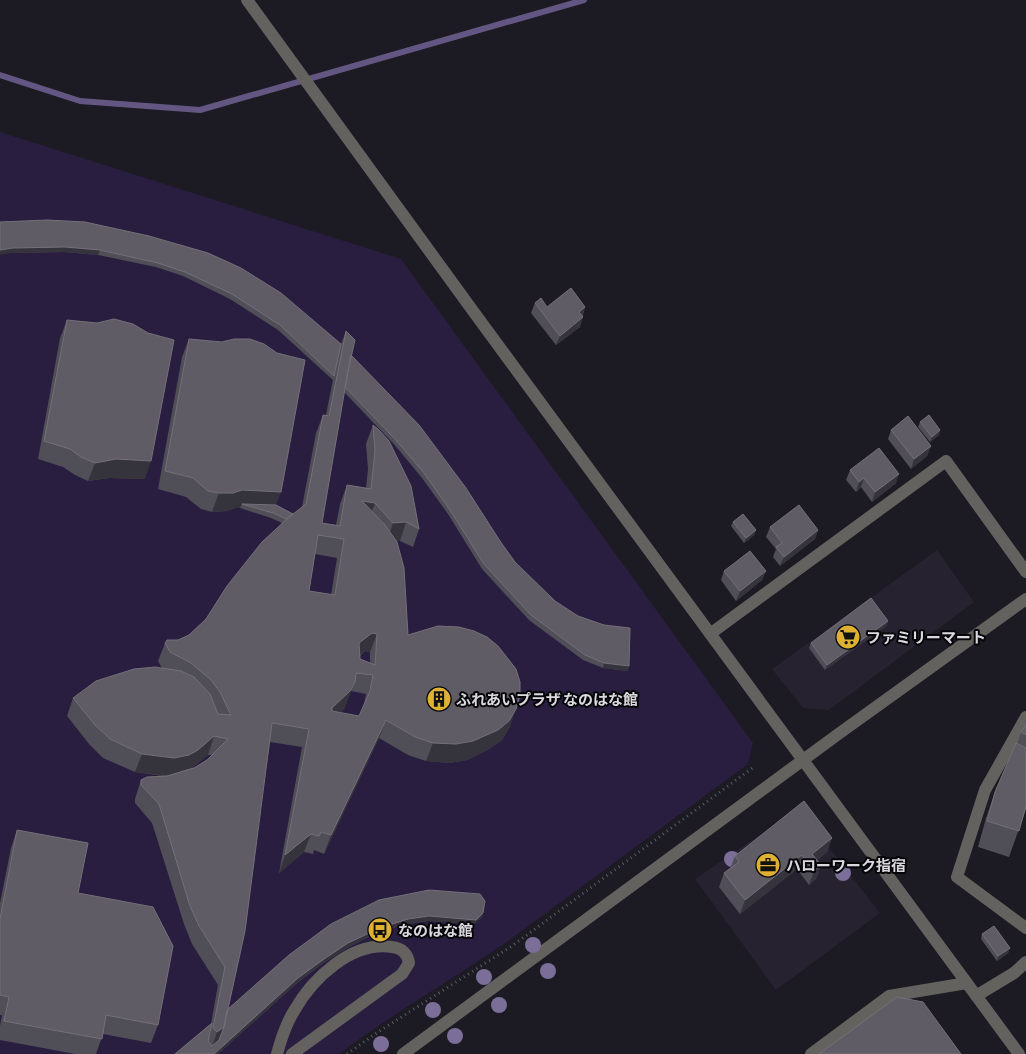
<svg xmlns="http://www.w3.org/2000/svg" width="1026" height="1054" font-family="'Asap Condensed','Noto Sans JP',sans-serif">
<rect width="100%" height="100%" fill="#1c1a22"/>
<path fill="#262230" d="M937 550 974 602 829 710 803 708 772 669Z
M792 813H802L880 913 776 990 695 879Z"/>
<path fill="#2a1e40" d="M0 132 401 259 753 743 748 764 508 941C452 980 393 1013 339 1054H0Z"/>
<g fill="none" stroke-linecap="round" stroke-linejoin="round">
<path stroke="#635682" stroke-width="6" d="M0 75 80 101 200 110 584 0"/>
<path stroke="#5e5c63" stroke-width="3" stroke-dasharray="1 4" stroke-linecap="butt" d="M347 1054 375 1034 512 946 755 766"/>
<path stroke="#64625e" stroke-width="12" d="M247 0 473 311 1019 1054
M710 634 946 461 1026 572
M1026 717 985 790 957 877 1026 928
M976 996 1014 973 1026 962
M277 1054C281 1039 286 1024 294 1011 312 979 351 941 392 947 402 948 408 954 409 963L402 974 292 1054
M403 1054 837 735 1026 599
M811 1054 889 996 967 983"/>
</g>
<g fill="#7b6e98">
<circle cx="732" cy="859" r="8"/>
<circle cx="843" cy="873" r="8"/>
<circle cx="533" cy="945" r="8"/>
<circle cx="548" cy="971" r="8"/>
<circle cx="484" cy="977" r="8"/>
<circle cx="499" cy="1005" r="8"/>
<circle cx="433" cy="1010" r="8"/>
<circle cx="455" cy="1036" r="8"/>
<circle cx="381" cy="1044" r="8"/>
</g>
<path fill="#504e57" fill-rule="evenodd" d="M85 222 341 344 346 331 351 355 515 562 555 601 628 671 603 668 583 660 529 620 482 569 448 514 422 478 393 443 344 392 322 523 336 525 340 504 347 485 366 488 368 469 366 444 373 425 419 529 413 547 400 541H396L408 635 510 727 502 740 491 748 467 760 449 763 426 761 408 755 379 738 324 854 314 850 313 854 304 852 279 873 302 747 270 742 227 1010 331 924 483 913 482 917 474 924 428 921 407 924 378 932 347 948 322 964 297 983 218 1054H175L211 1024 218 985 192 944 184 924 152 823 135 803V799L141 780 163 776 135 772 103 758 89 744 67 716 73 698 162 668 158 661 165 643 178 640 189 635 206 619 282 523 271 518 240 508H235L227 511 212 512 201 509 186 497 158 489 182 357 189 339 276 505 293 514 302 507 316 433 323 415H326L333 380 278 330 230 299 183 276 156 267 98 255 64 252 11 253ZM315 554 337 558 331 595 309 591ZM365 651 370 652V663L360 659V656ZM351 691 366 694 364 704 359 716 340 713 344 709ZM208 755H212L207 760 194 768H192Z
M535 303 547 307H585L580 327 556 345 531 313Z
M67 320 145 479 109 478 88 481 75 475 63 467 38 459 60 338Z
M920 422 940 430 939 435 930 442 918 427Z
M891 430 931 446 927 456 911 469 888 439Z
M850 470 896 483 872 502 861 487 856 492 846 480Z
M733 522 756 530 754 535 744 543 731 526Z
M770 527 818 530 815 539 780 566 773 557 776 549 766 537Z
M724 571H766L762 580 736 601 721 580Z
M888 621 886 626 825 670 809 648 811 643Z
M1026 725V809L1009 857 978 847 986 818 995 792 1017 744 1021 732Z
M17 830 78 893 158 1025 151 1043 103 1034 96 1054H75L0 1040V1026L2 1015H0V903L11 848Z
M832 838 827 852 817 860 821 865 816 879 809 885 797 869 740 914 719 887 724 873 730 869 735 856Z
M982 934 1010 948 1008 953 997 961 981 939Z"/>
<path fill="#35333c" d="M65 247 100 250 98 255 64 252 11 253 0 255V250L13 248Z
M585 307 582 316 579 312Z
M583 317 580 327 556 345 560 336Z
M940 430 939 435 930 442 932 437Z
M931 446 927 456 911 469 914 459Z
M116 459 151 461 145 479 109 478 88 481 95 463Z
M899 474 896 483 872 502 875 492Z
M864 478 861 487 856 492 859 482Z
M242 490 281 492 274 510 242 504 240 508H235L227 511 212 512 219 493Z
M362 501 375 503 368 521Z
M406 522 400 541H387L393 523Z
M756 530 754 535 744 543 746 538Z
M818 530 815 539 780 566 784 557Z
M766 571 762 580 736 601 740 591Z
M888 621 886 626 825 670 827 665Z
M372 633 377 634 370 652 365 651 352 661 359 643Z
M604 663 629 666 628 671 603 668Z
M355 682 344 709 326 726 332 708Z
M516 709 510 727 502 740 491 748 467 760 449 763 426 761 433 743Z
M386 720 379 738 324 854 331 835Z
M214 736 208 755 192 768 167 776 135 772 142 754Z
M311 834 304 852 279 873 285 855Z
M832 838 827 852 810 865 812 854Z
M802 855 797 869 740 914 745 900Z
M821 865 816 879 809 885 814 871Z
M483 913 482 917 474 924 428 921 407 924 378 932 347 948 322 964 297 983 218 1054H214L298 978 324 959 348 943 380 928 408 919 429 916Z
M1010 948 1008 953 997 961 998 956Z
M224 1027 217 1045 211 1050 217 1032Z"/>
<path fill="#5f5c66" stroke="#737079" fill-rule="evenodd" d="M47 220 85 222 149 236 208 253 241 268 281 293 341 344 334 376 280 325 232 294 185 272 158 263 100 250 65 247 13 248 0 250V222Z
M571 288 585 307 579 312 583 317 560 336 535 303 541 298 547 307Z
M114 319 133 324 148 333 174 340 151 461 116 459 95 463 81 457 70 449 44 441 67 320 97 323Z
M346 331 355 340 348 371 322 523 340 526 347 485 371 489 375 451 373 425 378 429 389 441 411 486 419 529 406 522 393 523 375 503 362 501 385 525 397 542 404 568 408 635 438 626 459 627 474 631 487 637 498 646 516 669 520 682V696L516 709 509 721 498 730 473 741 456 744 433 743 415 737 386 720 331 835 321 832 319 836 311 834 285 855 309 729 272 723 245 931 224 1027 217 1032 213 1028 225 967 199 926 190 906 159 804 141 785V780L147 777 167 776 194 768 207 760 228 739 214 736 198 750 189 755 174 758 142 754 110 739 95 725 73 698 96 681 134 669 155 667 181 671 194 677 210 694 218 714 231 715 220 692 211 680 191 663 170 652 165 643 167 640H178L189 635 206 619 227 586 262 542 288 518 306 504 323 415 329 416ZM318 535 344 539 335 595 309 591ZM372 633 377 634 375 665 360 659 359 643ZM356 673 373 675 370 691 359 716 332 711V708L351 690 355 682Z
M189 339 222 342 234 339H250L264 344 277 353 305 360 281 492 242 490 233 493H219L208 491 193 478 165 471Z
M351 355 419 425 466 488 500 541 515 562 555 601 578 616 604 625 630 628 629 666 604 663 585 655 531 615 484 564 450 510 424 473 395 439 345 387Z
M929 415 940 430 932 437 920 422Z
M908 416 931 446 914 459 891 430Z
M879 448 899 474 875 492 864 478 859 482 850 470Z
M242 504 276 505 293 514 286 519 273 513Z
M799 505 818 530 784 557 776 547 782 543 770 527Z
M743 514 756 530 746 538 733 522Z
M750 551 766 571 740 591 724 571Z
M871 598 888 621 827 665 811 643Z
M1026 725V735L1021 732Z
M1016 743 1026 748V806L1019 831 987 821 995 792Z
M804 801 832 838 812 854 821 865 814 871 802 855 745 900 724 873 739 862 735 856Z
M17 830 88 843 78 893 153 907 173 946 158 1025 106 1015 102 1039 4 1021 9 997 0 995V919Z
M429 890 480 894 485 901 483 913 476 920 429 916 408 919 380 928 348 943 324 959 298 978 214 1054H175L212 1023 208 1041 212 1046 219 1040 224 1027 227 1010 289 955 331 924 379 900Z
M994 926 1010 948 998 956 982 934Z
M897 997 923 1002 961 1054H819Z"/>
<defs>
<symbol id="supermarket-disc" viewBox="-11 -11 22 22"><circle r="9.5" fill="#deb133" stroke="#060609"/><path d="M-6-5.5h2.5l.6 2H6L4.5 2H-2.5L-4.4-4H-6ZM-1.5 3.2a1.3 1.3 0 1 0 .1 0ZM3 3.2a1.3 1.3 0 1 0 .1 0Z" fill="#111"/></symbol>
<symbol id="building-disc" viewBox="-11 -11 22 22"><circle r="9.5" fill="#deb133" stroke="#060609"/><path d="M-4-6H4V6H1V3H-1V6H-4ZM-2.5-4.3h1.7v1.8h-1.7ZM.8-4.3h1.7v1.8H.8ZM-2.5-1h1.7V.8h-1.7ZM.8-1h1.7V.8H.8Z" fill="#111"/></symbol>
<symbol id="office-disc" viewBox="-11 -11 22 22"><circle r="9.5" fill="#deb133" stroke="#060609"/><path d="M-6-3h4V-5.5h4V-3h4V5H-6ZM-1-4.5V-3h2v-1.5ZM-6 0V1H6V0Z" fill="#111"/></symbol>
<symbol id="bus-disc" viewBox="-11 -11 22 22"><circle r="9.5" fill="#deb133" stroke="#060609"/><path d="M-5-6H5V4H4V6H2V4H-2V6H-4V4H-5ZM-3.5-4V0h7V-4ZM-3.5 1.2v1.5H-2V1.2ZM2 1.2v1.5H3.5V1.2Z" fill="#111"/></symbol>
</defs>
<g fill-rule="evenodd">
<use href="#supermarket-disc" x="834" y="623" width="28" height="28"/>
<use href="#building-disc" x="425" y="685" width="28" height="28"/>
<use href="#office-disc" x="754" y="851" width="28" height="28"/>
<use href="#bus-disc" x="366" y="916" width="28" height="28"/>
</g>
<g text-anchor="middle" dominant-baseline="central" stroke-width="4" stroke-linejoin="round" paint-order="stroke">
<g font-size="15" font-weight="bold" fill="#dbd9df" stroke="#060609" text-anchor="start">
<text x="866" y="637">ファミリーマート</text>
<text x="456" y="699">ふれあいプラザ なのはな館</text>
<text x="786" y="865">ハローワーク指宿</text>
<text x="398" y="930">なのはな館</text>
</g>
</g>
</svg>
